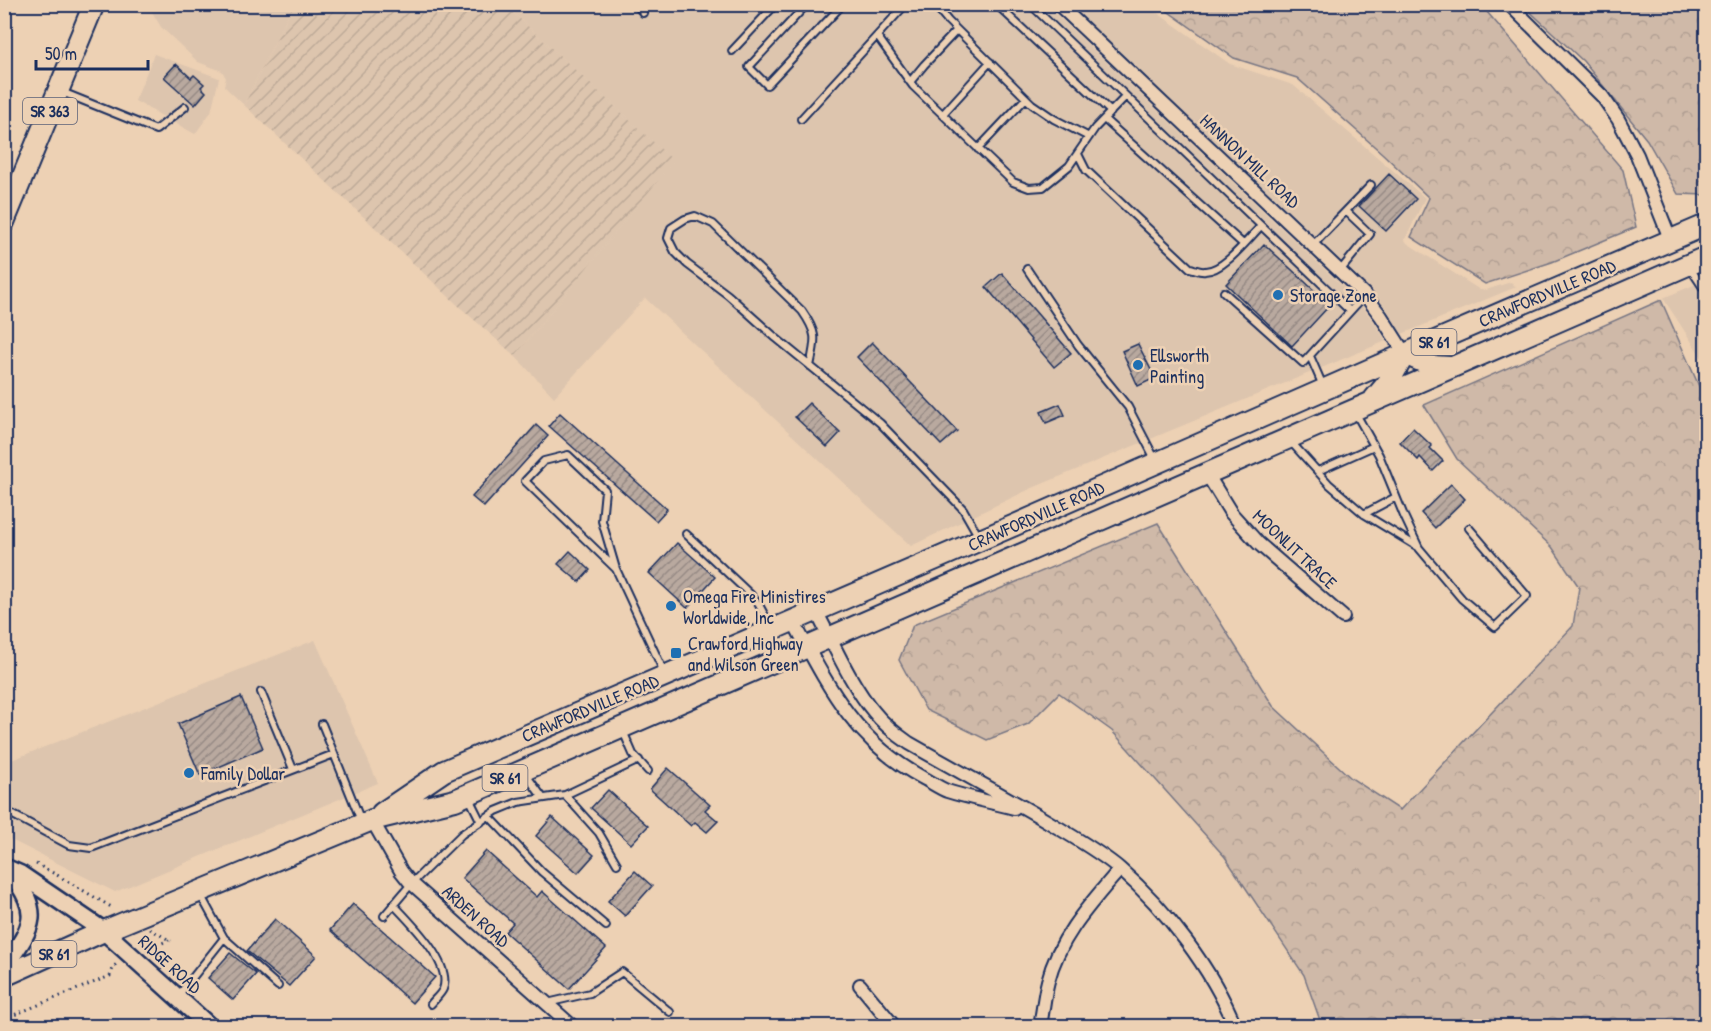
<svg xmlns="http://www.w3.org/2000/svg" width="1711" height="1031" font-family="'Patrick Hand',sans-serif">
<defs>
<pattern id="industrial-furrows" width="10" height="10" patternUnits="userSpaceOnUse" patternTransform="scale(1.5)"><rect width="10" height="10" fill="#ddc5ae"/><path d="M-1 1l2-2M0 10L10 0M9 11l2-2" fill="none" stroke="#bdaa98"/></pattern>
<pattern id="forest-crowns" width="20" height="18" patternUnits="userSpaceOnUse" patternTransform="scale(1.5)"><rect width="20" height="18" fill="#cfb9a8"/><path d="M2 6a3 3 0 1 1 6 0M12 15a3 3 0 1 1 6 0" fill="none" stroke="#b19f93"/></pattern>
<pattern id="building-hatch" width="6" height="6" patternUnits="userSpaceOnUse" patternTransform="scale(1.5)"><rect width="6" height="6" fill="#b9a99f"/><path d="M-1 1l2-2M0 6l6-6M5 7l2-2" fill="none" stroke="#968a85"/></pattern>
</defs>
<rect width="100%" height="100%" fill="#edd1b4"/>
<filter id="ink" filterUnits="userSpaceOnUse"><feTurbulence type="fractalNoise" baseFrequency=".0167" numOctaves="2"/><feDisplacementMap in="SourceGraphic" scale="12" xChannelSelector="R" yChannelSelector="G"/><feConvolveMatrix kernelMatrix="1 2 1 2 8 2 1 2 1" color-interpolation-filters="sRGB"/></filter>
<g filter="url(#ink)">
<path fill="#ddc5ae" d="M148 5H293L244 105 224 86 226 78 222 71 198 62 161 27Z
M505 5H1046L1358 301 1374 322 1386 341 1030 489 911 546 645 298 554 397 515 356 673 161Z
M1071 5H1146L1230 64 1293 85 1425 198 1405 240 1407 243 1480 290H1486L1511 282 1516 287 1402 334 1388 311 1371 289Z
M154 54 219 78 211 112 195 134 135 101Z
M1706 280V364L1663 298Z
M315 640 378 783 115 892 5 837 4 763Z"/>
<path fill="url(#industrial-furrows)" d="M293 5H505L674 161 515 356 462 309 244 105Z"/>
<path fill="url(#forest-crowns)" stroke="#757483" stroke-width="1.5" d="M1159 5H1481L1623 170 1636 227 1552 262 1485 284 1411 237 1429 198 1383 154 1297 78 1234 58Z
M1523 5H1706V97H1704L1706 107V195L1678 194 1647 140 1583 61Z
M1661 300 1706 402V1026H1322L1304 975 1225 857 1112 731 1059 693 1028 724 987 740 926 710 899 660 913 625 1158 523 1273 706 1351 778 1400 810 1573 626 1579 587 1552 547 1457 459 1424 405Z"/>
<path fill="url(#building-hatch)" stroke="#1b2f5e" stroke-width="1.5" d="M176 64 191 78 194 75 204 84 201 87 206 92 195 105 164 77Z
M1389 174 1416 199 1386 231 1359 206Z
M1264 244 1330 305 1292 346 1226 284Z
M1002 273 1071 353 1054 367 986 287Z
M872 342 957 431 941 445 857 357Z
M1138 344 1155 378 1138 386 1122 351Z
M809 403 840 433 827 447 795 417Z
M1060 404 1065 415 1046 423 1041 412Z
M560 413 667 509 656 521 549 426Z
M536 425 548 436 484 507 472 497Z
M1413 428 1432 446 1430 448 1443 461 1433 471 1420 457 1418 460 1400 442Z
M1451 484 1465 499 1435 528 1421 513Z
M677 543 715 577 687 608 649 573Z
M570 551 590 570 579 582 558 564Z
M241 697 263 748 200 775 178 724Z
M668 768 710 805 705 810 718 821 707 832 695 822 691 826 650 789Z
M608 790 648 826 631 844 591 808Z
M552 817 594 855 578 873 536 836Z
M486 851 537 897 542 891 606 948 569 989 505 932 513 923 462 878Z
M635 871 652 886 625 916 608 901Z
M353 904 435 977 412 1003 330 930Z
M275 919 316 956 289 986 247 951Z
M230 953 256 974 233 1000 208 978Z"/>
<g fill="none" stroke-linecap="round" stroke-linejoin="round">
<defs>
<path id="lane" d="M636 4 643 13
M807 4 749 67 767 85 843 4
M934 4 948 21 1032 104 1054 119 1089 137
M996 4 1111 112
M1030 4 1350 311
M877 36 913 86 1013 182 1029 188 1043 187 1069 166 1095 128 1126 96
M732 51 776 4
M910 82 924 65 957 30
M62 92 156 130 185 107
M943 114 990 62
M801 119 906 4
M1104 119 1243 244
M978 149 1026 98
M1078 154 1086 170 1190 268C1195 269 1200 272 1205 271 1224 271 1248 239 1261 226
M1313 245 1371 185
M1690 268 1706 292
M1027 269 1078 345 1128 407 1155 459
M1340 271 1370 234 1346 211
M1224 292 1303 363 1365 295
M1310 356 1323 386
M810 366C816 339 818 334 802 311L713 224 695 216 685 219 671 228 668 238 675 252 687 264 728 295 776 338 880 423 963 509 979 537
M1355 412 1379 455 1404 516 1419 548 1462 599 1495 627 1527 596 1469 528
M1291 442 1329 484 1364 514 1418 547
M1318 471 1374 446
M1364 514 1396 497
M686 534 751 595 759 605 771 627
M616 569 602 521 605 490 568 455 544 461 525 481 616 569 664 672
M261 692 293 769
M322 724 361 821
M623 731 633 754 648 771
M524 772 543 798
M565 795 599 833 617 864
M469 798 481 822
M4 810 69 845 91 848 334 754
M489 816 542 872 606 926
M200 894 224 938 278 986
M394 905C409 921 453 964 443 989 441 994 434 1000 431 1004
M384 916 412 883 462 834 496 811 518 802 565 795 639 760
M178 996 224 938
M547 1003 590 993 622 972 670 1012"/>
<path id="street" d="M1058 4 1365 295 1381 316 1405 354
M1509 4 1602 96 1618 119 1637 155 1671 241
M1207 474 1231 513 1258 543 1343 617
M816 611C833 643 851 685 874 712 884 725 896 734 909 743 956 770 1005 796 1052 824 1075 838 1100 852 1120 869 1166 909 1213 970 1235 1026
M793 621C828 686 855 742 923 778 931 782 939 788 947 791 969 798 992 802 1014 808
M372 820 401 871 409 881 572 1026
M860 985 894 1026
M1040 1026C1043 1011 1044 996 1048 981 1059 937 1091 903 1120 869"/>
<path id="secondary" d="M4 867 20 874 104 931 209 1026
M4 967C33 926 43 915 10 872"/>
<path id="primary" d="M4 222 94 4
M1374 399 1390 380 1405 354 1432 366 1450 367
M382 813 444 771 1015 525 1405 354 1706 225
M4 976 104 931 372 820 455 800 1706 257"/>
</defs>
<use href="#lane" stroke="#1b2f5e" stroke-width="10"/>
<use href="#street" stroke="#1b2f5e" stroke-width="16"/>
<use href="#secondary" stroke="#1b2f5e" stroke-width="21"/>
<use href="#primary" stroke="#1b2f5e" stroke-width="24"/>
<path stroke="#1b2f5e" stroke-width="3" stroke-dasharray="1.5 4.5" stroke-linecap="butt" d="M36 864 57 875 113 908
M150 929 171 941
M146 950 169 940
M4 1019 110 976 114 966 118 963"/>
<use href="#lane" stroke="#edd1b4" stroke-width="6"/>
<use href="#street" stroke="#edd1b4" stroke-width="12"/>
<use href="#secondary" stroke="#edd1b4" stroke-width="16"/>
<use href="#primary" stroke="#edd1b4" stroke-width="20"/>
</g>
</g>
<g fill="#1f6fb2" stroke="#edd1b4" stroke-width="2">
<circle cx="1278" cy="295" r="6"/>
<circle cx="1138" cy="365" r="6"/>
<circle cx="671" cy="606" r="6"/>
<rect x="670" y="647" width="12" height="12" rx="3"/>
<circle cx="189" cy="773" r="6"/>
</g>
<g text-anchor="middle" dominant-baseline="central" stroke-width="5" stroke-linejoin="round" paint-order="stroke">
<g fill="#edd1b4" stroke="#5a6078" stroke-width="1.5">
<rect x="23" y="98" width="54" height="26" rx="4.5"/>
<rect x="1411.5" y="329" width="45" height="26" rx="4.5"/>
<rect x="482.5" y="765" width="45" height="26" rx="4.5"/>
<rect x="31.5" y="941" width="45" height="26" rx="4.5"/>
</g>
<g font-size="16" font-weight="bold" fill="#1b2f5e">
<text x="50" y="111">SR 363</text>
<text x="1434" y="342">SR 61</text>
<text x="505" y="778">SR 61</text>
<text x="54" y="954">SR 61</text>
</g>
<g font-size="18" fill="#1b2f5e" stroke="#edd1b4">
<text transform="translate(1250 161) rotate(43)">HANNON MILL ROAD</text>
<text transform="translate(1547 293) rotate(-23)">CRAWFORDVILLE ROAD</text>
<text transform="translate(1036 516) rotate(-24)">CRAWFORDVILLE ROAD</text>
<text transform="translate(1295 549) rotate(43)">MOONLIT TRACE</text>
<text transform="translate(590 708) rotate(-23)">CRAWFORDVILLE ROAD</text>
<text transform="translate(476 916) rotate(42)">ARDEN ROAD</text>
<text transform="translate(170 964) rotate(42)">RIDGE ROAD</text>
</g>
<g font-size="18" fill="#1b2f5e" stroke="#edd1b4" text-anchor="start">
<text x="1290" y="295">Storage Zone</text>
<text x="1150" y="355">Ellsworth<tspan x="1150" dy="21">Painting</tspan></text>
<text x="683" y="596">Omega Fire Ministires<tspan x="683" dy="21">Worldwide, Inc</tspan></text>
<text x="688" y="643">Crawford Highway<tspan x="688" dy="21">and Wilson Green</tspan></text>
<text x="201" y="773">Family Dollar</text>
</g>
</g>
<rect width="1711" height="1031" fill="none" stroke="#edd1b4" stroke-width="24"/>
<rect x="12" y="12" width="1687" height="1007" fill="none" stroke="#1b2f5e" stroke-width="2" filter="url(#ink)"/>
<path d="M36 60v9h112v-9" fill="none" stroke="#1b2f5e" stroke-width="3"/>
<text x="45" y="60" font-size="18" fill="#1b2f5e" stroke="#edd1b4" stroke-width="4.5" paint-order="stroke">50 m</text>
</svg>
